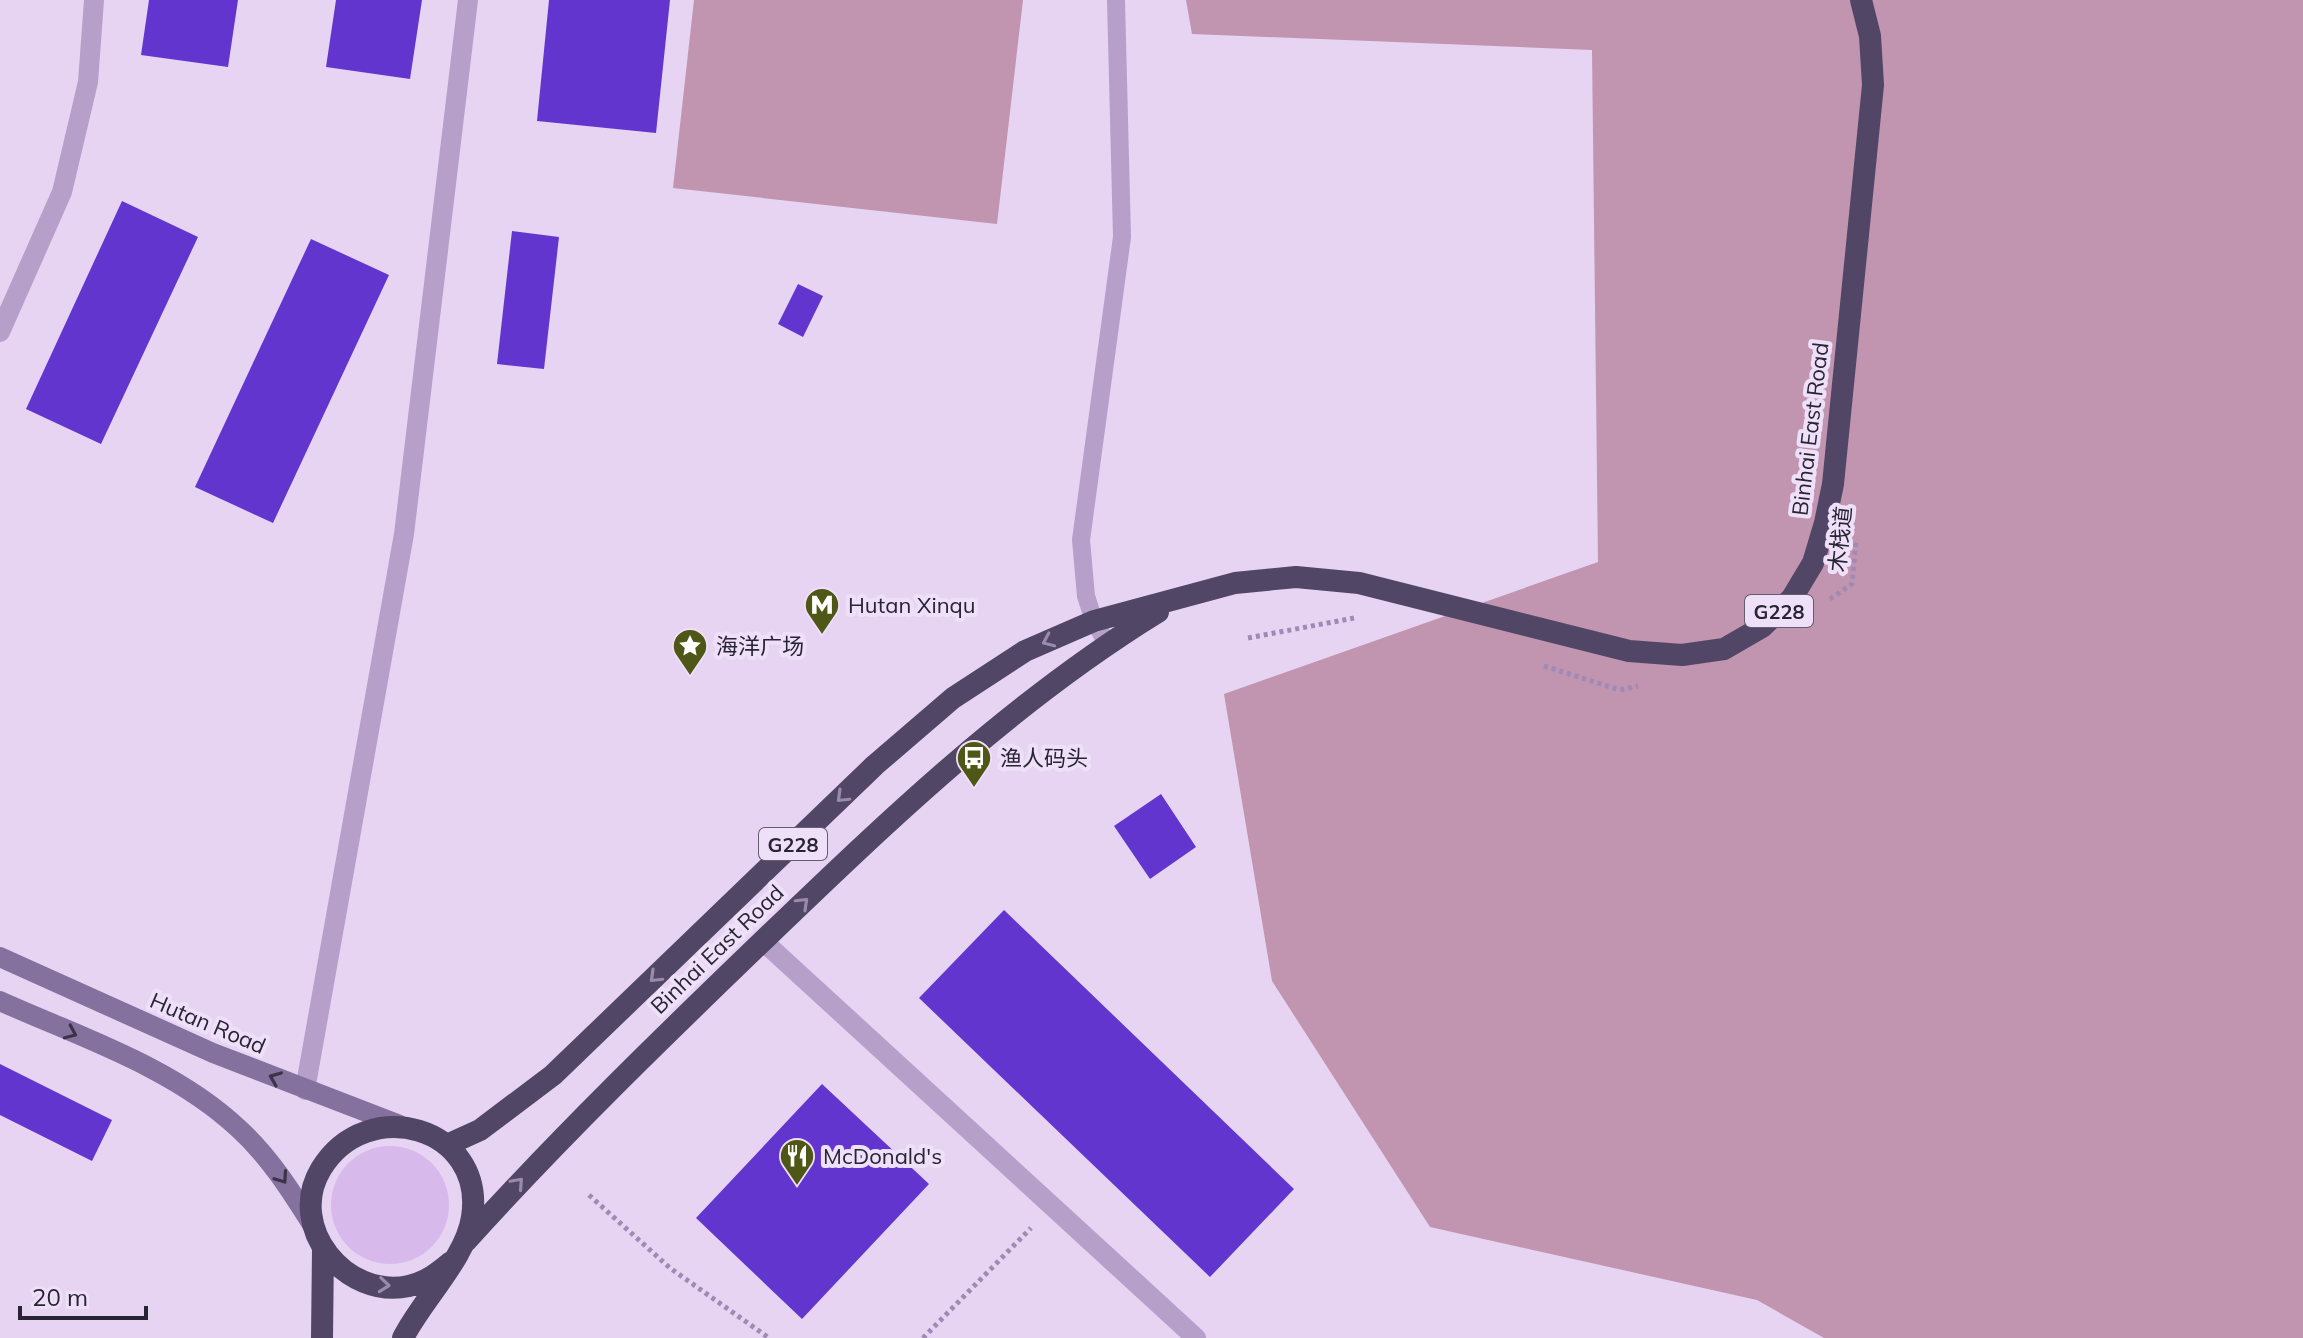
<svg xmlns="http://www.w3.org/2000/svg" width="2303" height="1338" font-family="Mulish,'Noto Sans SC',sans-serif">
<rect width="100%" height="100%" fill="#e6d4f2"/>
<path fill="#c194b0" d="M694 0H1023L997 224 673 188Z
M1186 0H2303V1338H1824L1757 1300 1430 1227 1272 981 1224 694 1598 562 1592 50 1192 34Z"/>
<path fill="#d8b9ec" d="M331 1205a59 59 0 1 1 118 0a59 59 0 1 1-118 0Z"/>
<path fill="#6335cf" d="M149 0H238L228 67 141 55Z
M336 0H422L410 79 326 67Z
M549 0H670L656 133 537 121Z
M122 201 198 237 101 444 26 409Z
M512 231 559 237 544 369 497 364Z
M311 239 389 275 273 523 195 487Z
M798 284 823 296 803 337 778 324Z
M1161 794 1196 847 1150 879 1114 826Z
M1004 910 1294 1189 1210 1277 919 998Z
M0 1064 112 1120 92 1161 0 1115Z
M822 1084 929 1184 802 1319 696 1218Z"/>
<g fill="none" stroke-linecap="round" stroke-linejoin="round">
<path stroke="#9f8ab6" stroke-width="5" stroke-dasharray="4 4" stroke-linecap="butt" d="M1830 599 1852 584 1856 541
M1248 638 1354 618
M1544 666 1620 690 1638 686
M589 1195 670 1268 769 1338
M923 1338 1031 1228"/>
<path stroke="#b6a0ca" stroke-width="18" d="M1107 643 1094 621 1086 596 1081 540 1122 237 1116 0"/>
<path stroke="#b6a0ca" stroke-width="20" d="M0 332 62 192 88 82 94 0
M763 941 1196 1338
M305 1090 404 534 468 0"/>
<path stroke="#84719e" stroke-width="20" d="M0 957 213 1053 400 1125
M0 1001C80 1037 173 1067 238 1128 269 1156 291 1191 313 1226"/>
<path stroke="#524666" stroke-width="22" d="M447 1145 480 1130 553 1075 875 765 953 698 1025 651 1094 621 1235 583 1296 577 1359 583 1629 651 1682 655 1724 649 1762 627 1792 598 1813 563 1825 523 1833 484 1873 85 1870 36 1861 0
M466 1241C562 1135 664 1036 768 936 891 818 1012 702 1158 612
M322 1338 323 1249
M403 1338C422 1300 466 1258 472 1217 486 1127 367 1093 321 1169 286 1227 346 1300 409 1286 426 1282 438 1273 451 1262"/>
</g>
<defs><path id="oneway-chevron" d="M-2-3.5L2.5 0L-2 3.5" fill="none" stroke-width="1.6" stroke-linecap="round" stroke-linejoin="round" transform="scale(2)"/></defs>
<g stroke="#998ba9">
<use href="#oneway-chevron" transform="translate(1048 641) rotate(156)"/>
<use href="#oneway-chevron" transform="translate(842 797) rotate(136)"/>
<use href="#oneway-chevron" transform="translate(803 903) rotate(-44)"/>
<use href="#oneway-chevron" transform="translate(655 977) rotate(136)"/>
<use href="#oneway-chevron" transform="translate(518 1183) rotate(-48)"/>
<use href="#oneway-chevron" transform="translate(384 1285) rotate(6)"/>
</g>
<g stroke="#3b3348">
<use href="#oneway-chevron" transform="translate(71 1033) rotate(24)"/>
<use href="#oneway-chevron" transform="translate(275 1078) rotate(-158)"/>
<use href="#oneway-chevron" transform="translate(282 1178) rotate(55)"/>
</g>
<defs>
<symbol id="metro-pin" viewBox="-11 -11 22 30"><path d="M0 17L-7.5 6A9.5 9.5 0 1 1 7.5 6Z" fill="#4f5717" stroke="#efe0fa"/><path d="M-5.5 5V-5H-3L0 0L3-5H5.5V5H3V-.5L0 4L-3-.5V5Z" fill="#fff"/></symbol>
<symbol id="sight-pin" viewBox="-11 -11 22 30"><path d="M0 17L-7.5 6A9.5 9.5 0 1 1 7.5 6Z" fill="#4f5717" stroke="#efe0fa"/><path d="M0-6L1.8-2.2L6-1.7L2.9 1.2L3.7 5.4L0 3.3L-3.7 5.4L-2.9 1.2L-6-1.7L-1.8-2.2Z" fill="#fff"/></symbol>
<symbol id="bus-pin" viewBox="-11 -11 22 30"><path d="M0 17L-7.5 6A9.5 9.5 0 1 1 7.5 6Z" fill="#4f5717" stroke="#efe0fa"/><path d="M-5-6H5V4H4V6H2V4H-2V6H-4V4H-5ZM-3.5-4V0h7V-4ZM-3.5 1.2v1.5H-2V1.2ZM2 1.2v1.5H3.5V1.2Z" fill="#fff"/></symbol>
<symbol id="restaurant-pin" viewBox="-11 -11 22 30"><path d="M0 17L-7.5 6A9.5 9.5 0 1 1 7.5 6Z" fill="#4f5717" stroke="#efe0fa"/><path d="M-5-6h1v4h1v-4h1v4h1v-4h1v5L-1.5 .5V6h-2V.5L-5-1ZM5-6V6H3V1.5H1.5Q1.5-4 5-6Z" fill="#fff"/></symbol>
</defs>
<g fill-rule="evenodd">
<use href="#metro-pin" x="802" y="585" width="40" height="54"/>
<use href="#sight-pin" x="670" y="626" width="40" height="54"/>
<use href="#bus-pin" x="954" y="738" width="40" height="54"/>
<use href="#restaurant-pin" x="777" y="1136" width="40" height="54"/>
</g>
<g text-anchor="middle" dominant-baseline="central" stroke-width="8" stroke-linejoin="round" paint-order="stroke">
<g fill="#efe0fa" stroke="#645c6f" stroke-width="2">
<rect x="1745" y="595" width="68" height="32" rx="6"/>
<rect x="759" y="828" width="68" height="32" rx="6"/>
</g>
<g font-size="20" font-weight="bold" fill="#292433">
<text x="1779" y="611">G228</text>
<text x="793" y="844">G228</text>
</g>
<g font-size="22" fill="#292433" stroke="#efe0fa">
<text transform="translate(1810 429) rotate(-83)">Binhai East Road</text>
<text transform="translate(1840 539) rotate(-84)">木栈道</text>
<text transform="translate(717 949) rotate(-44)">Binhai East Road</text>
<text transform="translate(208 1023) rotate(23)">Hutan Road</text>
</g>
<g font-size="22" fill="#292433" stroke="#efe0fa" text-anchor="start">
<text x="848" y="605">Hutan Xinqu</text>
<text x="716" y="646">海洋广场</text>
<text x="1000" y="758">渔人码头</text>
<text x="823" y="1156">McDonald's</text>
</g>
</g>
<path d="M20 1306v12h126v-12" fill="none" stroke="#292433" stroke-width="4"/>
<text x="32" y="1306" font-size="24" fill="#292433" stroke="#efe0fa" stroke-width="6" paint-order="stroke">20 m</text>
</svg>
